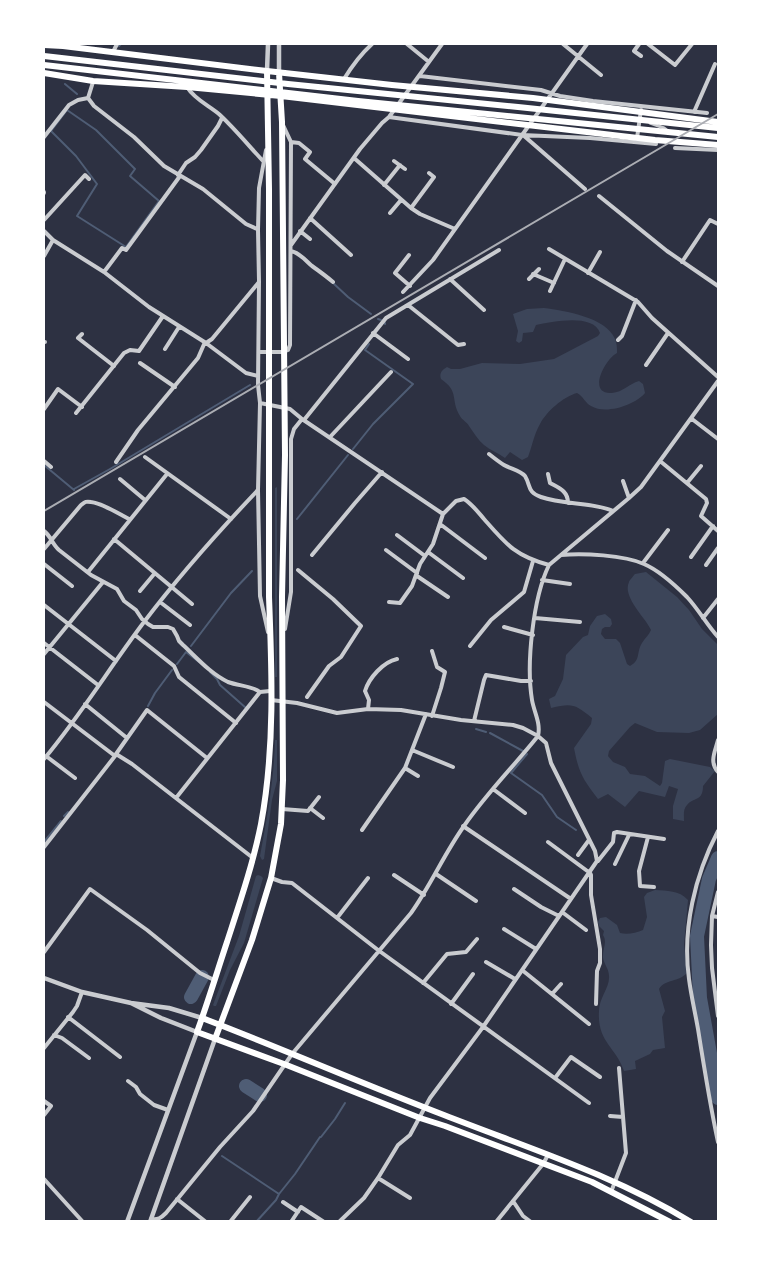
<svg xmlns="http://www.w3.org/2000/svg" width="762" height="1265" font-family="'DejaVu Sans',sans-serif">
<rect width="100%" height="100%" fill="#2d3142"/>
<path fill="#3c4559" d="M544 308C565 311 606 317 615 339 617 344 617 348 617 353 604 360 587 395 612 393 623 392 629 384 639 381L643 384 645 393C635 405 606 415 591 406 585 403 584 397 577 393 563 397 547 411 540 424 534 434 532 447 528 457L522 460 510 452 505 458C498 453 490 450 484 445 478 440 474 433 469 426 467 422 462 420 460 416 450 400 460 392 441 379 439 373 442 370 447 367L451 369H460L482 363 520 364 554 359 598 336 600 333C593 313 552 322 536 325L533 332 523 333 522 341 519 343 516 341 518 331 513 314 527 309Z
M277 487V677H275V488Z
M646 572 677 597 689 610 702 629 718 645V714L700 730 689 733 657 732 635 723 630 727 609 751 608 756 613 762 625 767 630 774 645 776 660 786 662 783 665 761 670 759 710 767 715 771 703 786C703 802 693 797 687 805 683 809 684 815 684 821L673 819V806L678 789 669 786 665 797 639 791 625 807 608 794 598 799C583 779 579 774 574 748L591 724 592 718C575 704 572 703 551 708L549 699 555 696 563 679 566 655 583 637 588 635 590 626 597 616 605 614 611 619 612 624 610 627H605L602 629 601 634 605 639H616L620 643 627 664 630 666C641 660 636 653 642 643 645 638 649 635 651 630 645 617 622 597 629 582 629 581 635 574 635 574Z
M275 740H277V781L272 800 264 859 262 860 260 856C267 818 274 780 275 740Z
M258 875 261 876 263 878 244 943 230 970 216 1006H214L213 1005 239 936 256 876Z
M655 890C667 891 679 890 688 900L684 944 687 973C679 982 665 979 659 989L665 1011 662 1017 665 1048 653 1050 650 1054 635 1061 636 1069 624 1071C616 1047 597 1042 599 1011 599 998 610 987 609 976 609 969 604 964 603 958 602 949 608 943 603 935L604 931 599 926 598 922 600 918 606 917 617 925 620 933C627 935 636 933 643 930L647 917 644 897 647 893Z"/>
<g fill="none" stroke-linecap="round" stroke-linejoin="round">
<path stroke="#4f5d75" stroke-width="2" d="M119 46 121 44
M65 84 77 94
M67 110 96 130 135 169 130 176 159 201 126 247 77 216 97 184 76 156 51 131Z
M333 283 348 297 371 314
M378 319 381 320
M385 323V324
M353 449 373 424 413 384 365 350 369 344
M44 465 74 490
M110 469 250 385
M74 489 110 469
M297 519 348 455
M191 646 231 593 252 571
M177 664 186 652 199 662
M210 672 217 679 220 685 246 708
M148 706 155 693 172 670
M476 729 486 732
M490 733 523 751
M527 754 511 773 542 795 557 817 576 830
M64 816 68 812
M44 842 61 821
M321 1137 335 1119 345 1103
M222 1156 279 1194
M256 1222 276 1200 279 1194 295 1174 320 1137"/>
<path stroke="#4f5d75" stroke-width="14" d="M718 858 709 879 697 936 700 998 718 1098
M191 997 202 977
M246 1086 260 1095"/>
<path stroke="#caccd0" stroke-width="3" d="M650 123 664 128 668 131"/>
<path stroke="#caccd0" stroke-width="4" d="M407 44 429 62
M563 44 601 75
M639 44 634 51 641 56
M648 44 675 65 692 44
M113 52 117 44
M420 76 541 90 560 96 593 101 707 113
M344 79C352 66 361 54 372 44
M93 82 88 98 94 106 134 137 164 166 203 189 246 224 257 229
M187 87C195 100 210 106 220 115 235 129 249 146 263 161
M694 112 715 64
M389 117 522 135 590 138 656 144
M523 135 585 189
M44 137 69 105 78 100 88 98
M637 138 641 110
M291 142 299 143 310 152 305 159 335 184
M675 148 718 150
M266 150 259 188 258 230 259 281 258 385 260 403 258 490 260 596 268 632
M354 158 411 208 420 214 455 229
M394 161 405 169
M178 175 186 163 195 157 201 150 218 126 222 118
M384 185 400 165
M44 193V192
M599 196 667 251 718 286
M411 208 434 177 429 173
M390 213 401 200
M310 218 351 255
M44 220 85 175 89 179
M44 231 53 240 104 272 149 307 206 343 246 373 258 376
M300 231 310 239
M291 245 360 149 382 123 389 117 442 44
M549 249 638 302 652 318 718 377
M291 251C300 253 305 260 312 266 319 271 326 276 333 282
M409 255 395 273 410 286
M44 256 53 240
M682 262 710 220 718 224
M104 272 122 248 126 250 180 176
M588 273 600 252
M533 274 554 283
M450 279 484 310
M529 279 539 269
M550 291 565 259
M403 292 433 260 587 44
M408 305 458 345 464 344
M373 333 408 359
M82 334 78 338 114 366
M618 340 622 336 636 300
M44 342H45
M206 343 212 339 259 282
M165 349 179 327
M259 352H283L288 350 290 345 291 142 283 125
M140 363 175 387
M646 365 668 333
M260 403 290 409 302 419 294 429 291 439V592L285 629
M44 409 58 389 82 407
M76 413 124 353 130 350 139 351 163 316
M302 419 443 514 456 501 464 499C472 504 478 512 484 519 506 544 515 556 549 565
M692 419 718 439
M304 420 386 318 499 250
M330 437 391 372
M489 454C494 458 499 462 504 465 511 469 520 470 525 476 531 486 527 492 541 497 563 505 594 502 613 511
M145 457 231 519
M44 461 51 467
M660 461 706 499 707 503 701 516 718 531
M116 462 138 430 198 358 205 342
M548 474 550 483C559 488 568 491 568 503
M120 479 145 500
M623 481 629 498
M687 483 701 466
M440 524 485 558
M44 531C51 536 52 544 59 550L91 575 117 589 124 601 136 610 142 619 148 624 153 627H168L173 629 177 636 179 641 183 645C197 658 211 674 228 682 239 686 252 686 260 692L270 691
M397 535 425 556
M114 539 192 604
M44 549 81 505C85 502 86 501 91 502 102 503 119 514 129 519
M386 550 417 573
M428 552 463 578
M312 555 355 503 382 472
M561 555C583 553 624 555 644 564 658 570 676 586 687 597 699 610 707 625 718 637
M691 557 713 526
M643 563 668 530
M44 564 72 586
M706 565 718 548
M298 570 333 599 361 626 341 657 329 666 307 697
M88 572 167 474
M417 576 448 597
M542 580 570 584
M140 591 155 573
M160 602 190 625
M389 602 400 603 412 586 420 564 433 544 443 514
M44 605 116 661
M535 618 580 622
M703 618 718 599
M504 627 533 635
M135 635 174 666 179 677 236 723
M44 643 98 685
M470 646 491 620 524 592 533 561
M432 651 437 667 445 672 441 688 432 716
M44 654 103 582
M271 700 297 703 337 713 368 709 401 710 461 720 513 725 523 728 538 736 546 743 551 763 595 851 597 861 483 1027 430 1098 410 1135 398 1145 378 1178 364 1198 339 1222
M44 702 115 756 116 754 132 764 253 858
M85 704 127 738
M368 709 369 700 365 691C369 678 383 662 397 659
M474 721 484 680 486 675 521 681H531
M718 740C715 752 709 762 718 772
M412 750 453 767
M116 754 147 710 207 758
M46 756 75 778
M44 759C80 716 110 667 144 622 179 576 218 532 258 490
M405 768 418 776
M493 789 525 813
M176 798 260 692
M310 808 323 818
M282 809 308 811 319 797
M463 826 571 899
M362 830 405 768 426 714
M718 831C695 875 682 929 689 979 691 995 695 1012 698 1029 704 1067 710 1105 718 1142
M648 837 639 871 640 886 654 887
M548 842 590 873 591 875V895L600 949V963L597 971 596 1004
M44 847 115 756
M578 855 589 840
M598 861 613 842 614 833 617 832 664 839
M615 864 629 835
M436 874 476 901
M394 875 424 895
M271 878 282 882 292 883 378 950 589 1103
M514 889 541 907 559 916
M718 892 712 916 711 945 712 968 718 1016
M562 912 586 930
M712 916 718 917
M337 918 368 878
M504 929 536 949
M44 952 90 889 147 930 200 973 214 980
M486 962 515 979
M522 970 589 1024
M423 983 447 954 466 952 477 939
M552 994 561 984
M451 1004 473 974
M68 1017 120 1057
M54 1035 62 1038 89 1058
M44 1048 73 1012 77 1006 82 992
M555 1078 571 1057 600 1077
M128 1081 136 1087 140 1094 154 1105 168 1110
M44 1101 51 1106 44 1115
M610 1116 623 1117
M378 1178 410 1198
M44 1179 83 1222
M611 1192 626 1153 619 1068
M177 1199 206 1222
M513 1201 523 1216 531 1222
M283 1202 298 1212
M151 1219C158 1220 161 1218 166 1213L220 1147 253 1111 292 1054 411 913C431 885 444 854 464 826 486 794 514 766 538 736 541 723 534 712 532 700 526 664 533 598 549 565L629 498 641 487 718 381
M230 1222 250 1197
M291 1222 301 1207 324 1222
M496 1222 543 1164 548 1155"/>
<path stroke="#caccd0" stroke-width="4.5" d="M279 44V73
M267 71 268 44
M44 978 82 992 131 1003 169 1008 202 1018
M127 1222 197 1032 161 1018 131 1003
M150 1222 215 1039"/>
<path stroke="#fff" stroke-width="6" d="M44 45 63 46 267 71 392 85 533 98 718 122
M44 56 288 84 518 107 718 128
M44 65 358 101 718 137
M267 71 269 189V597C272 672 275 749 261 824 253 864 240 902 227 942 217 972 208 1002 197 1032L284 1064 420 1118 445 1126 592 1182 670 1222
M44 73 93 81 187 87 281 96 655 140 718 145
M202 1018C283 1049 363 1084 444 1115 528 1148 614 1175 691 1222
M215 1039 252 940 271 878 281 824 283 780 282 597 285 455 282 122 279 73"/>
<path stroke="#abadb3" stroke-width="2" d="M44 511 718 114"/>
</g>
<rect width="762" height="1265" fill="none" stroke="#ffffff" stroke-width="90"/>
</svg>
